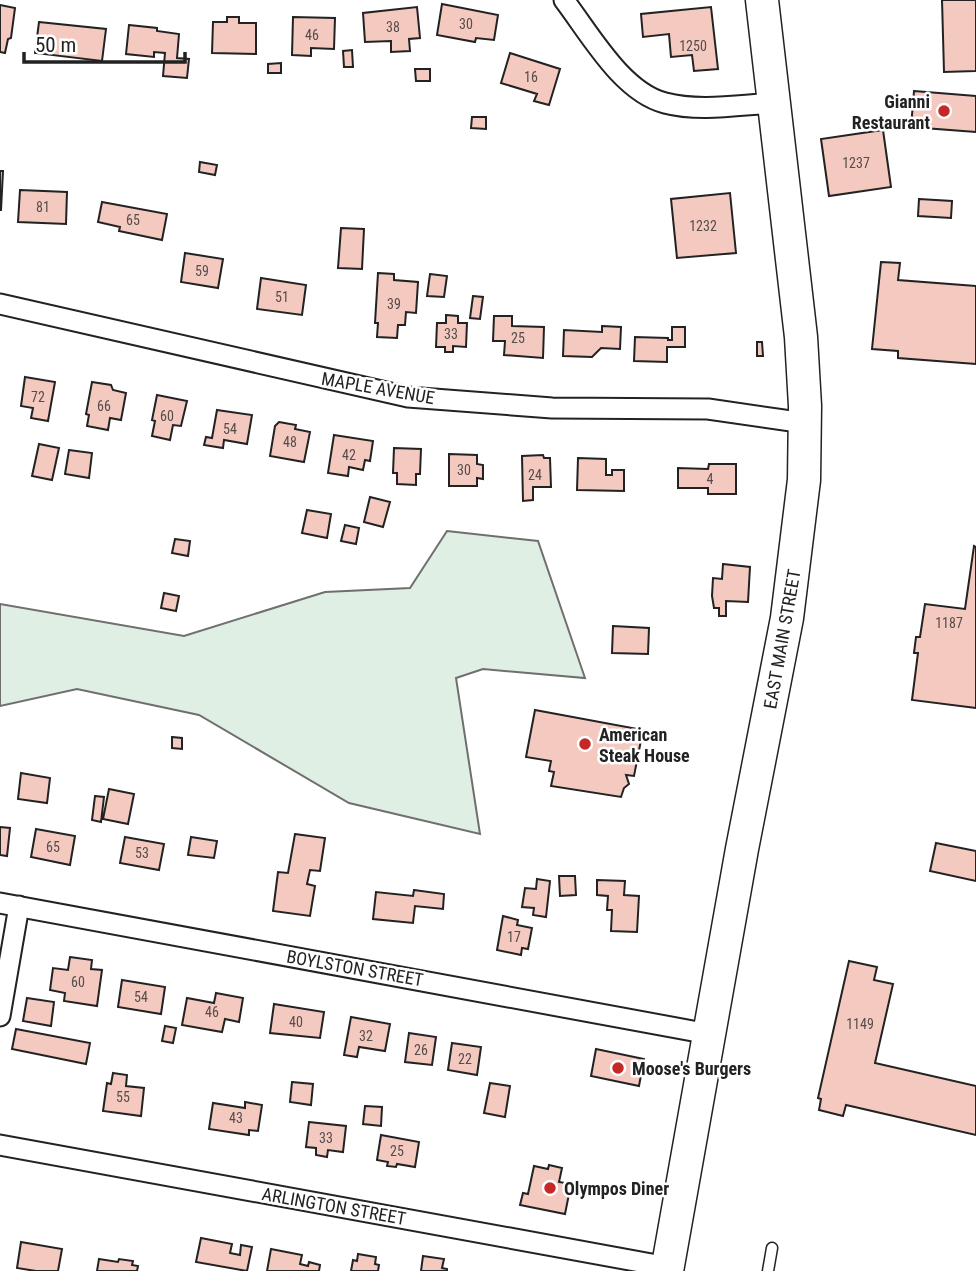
<svg xmlns="http://www.w3.org/2000/svg" width="976" height="1271" font-family="'Roboto Condensed',sans-serif">
<rect width="100%" height="100%" fill="#fff"/>
<path fill="#e0efe3" stroke="#6f6f6f" stroke-width="2" d="M447 531 538 541 585 678 483 669 456 678 480 834 349 803 199 715 77 689 0 706V604L184 636 325 592 410 588Z"/>
<path fill="#f3c9c0" stroke="#222" stroke-width="2" d="M942 0H976V71L944 72Z
M442 4 498 15 494 40 476 38 475 42 437 35Z
M0 5 15 8 11 38 8 39 5 53 0 52Z
M417 7 420 38 409 39 410 51 391 52V41L365 42 363 13Z
M711 7 718 69 694 71 692 55 671 57 669 34 643 37 641 14Z
M227 17H239V23H256V54L212 53 213 22H227Z
M293 17 335 18 334 49 311 48V56L292 55Z
M39 22 106 29 102 61 35 53Z
M129 25 157 28V31L179 34 177 58 189 59 187 78 163 76 165 53 154 52V57L126 54Z
M352 50 353 67H344L343 51Z
M510 53 560 69 549 105 534 101 537 94 501 83Z
M281 63V73H268V64Z
M415 69H430V81H416Z
M914 91 976 96V132L911 127Z
M472 117H486V129L471 128Z
M883 130 891 187 829 196 821 139Z
M200 162 217 165 215 175 199 172Z
M0 171H3L1 210H0Z
M20 190 67 192 66 224 18 222Z
M730 193 736 253 677 258 671 199Z
M919 199 952 201 951 218 918 216Z
M102 202 167 214 162 240 119 231 120 227 98 222Z
M341 228 364 229 362 269 338 268Z
M185 253 223 259 218 288 181 282Z
M881 262 900 263 898 280 976 286V364L898 358V351L872 349Z
M378 273 394 274V280L418 282 416 313 406 312 405 325H398L397 338 377 337 378 323H375Z
M430 274 447 276 444 297 427 296Z
M261 278 306 285 302 315 257 309Z
M473 296 483 297 480 319 470 318Z
M446 315 458 316V323H467L466 347 453 346V352H445V347H436L437 323H446Z
M494 316H512V326L544 327 543 358 504 355 505 341H493Z
M602 326 621 327 620 349 601 348 592 357 563 356 564 330 602 332Z
M672 327H685V347H667V362L634 361 635 337 668 338V340H672Z
M757 342H762L763 356H757Z
M25 377 55 382 48 421 31 418 33 408 21 406Z
M92 382 111 385 113 390 126 393 121 420 110 418 108 430 87 426 89 415 86 414Z
M157 395 187 401 181 426 173 425 170 440 152 436 155 421 152 420Z
M217 410 252 415 247 444 224 440 223 448 204 445 206 437 212 438Z
M279 422 296 425 295 429 310 432 304 462 270 456 275 426Z
M334 435 373 441 370 461 365 460 363 470 349 467 348 476 328 473Z
M39 444 59 448 52 480 32 476Z
M394 448 421 449 420 474H416V485L397 484V473H393Z
M69 450 92 453 89 478 65 474Z
M449 454 477 455V464L483 465V479L477 478V486H449Z
M543 455 544 458H550L551 487H533V500L523 501 522 456Z
M578 458 606 459V475H612V470H624V491L577 490Z
M709 464H736V494H708V488H678V468L708 469Z
M370 497 390 502 383 527 364 522Z
M307 510 331 514 327 538 302 533Z
M345 525 359 528 356 544 341 541Z
M175 539 190 541 188 556 172 553Z
M974 546 976 547V708L912 700 918 653H914L916 637H920L925 604 965 609Z
M723 564 750 567 748 602 726 601V616H719V608H714L712 596 713 578 722 579Z
M164 593 179 596 176 611 161 608Z
M613 626 649 628 648 654 612 653Z
M535 710 643 730 634 776 626 775 629 784 624 788 621 797 551 786 554 772 549 771 551 761 526 757Z
M172 737 182 738V749L172 748Z
M21 773 50 778 47 803 18 799Z
M109 789 134 794 128 824 103 819Z
M95 796 104 797 101 822 92 820Z
M0 827 10 828 7 856 0 855Z
M36 829 75 836 70 865 31 857Z
M295 834 325 838 320 871 310 870 307 884 315 886 310 916 273 911 278 872 288 873Z
M125 837 164 844 159 870 120 863Z
M191 837 217 841 214 858 188 855Z
M936 843 976 851V881L930 871Z
M559 876H575L576 895 560 896Z
M537 879 550 881 546 917 533 915 534 908 522 907 525 888 536 889Z
M597 880 625 881 624 895 639 896 637 932 611 931 612 910H607L608 896 597 895Z
M414 890 444 894 443 909 415 906 413 923 373 919 376 892 413 896Z
M503 916 518 920 517 925 532 928 528 949 522 948 521 955 497 950Z
M70 957 92 960 91 969 102 970 97 1006 64 1001 65 993 50 990 53 968 68 970Z
M849 961 877 967 874 980 893 984 875 1063 976 1086V1135L846 1105 843 1116 819 1110 821 1099 818 1098Z
M122 980 165 987 161 1014 118 1007Z
M216 993 243 998 239 1022 225 1019 222 1032 182 1025 187 998 214 1003Z
M27 998 54 1002 51 1026 23 1021Z
M274 1004 324 1012 320 1038 270 1033Z
M351 1017 390 1024 385 1051 359 1047 357 1057 344 1055Z
M165 1026 176 1028 173 1043 162 1041Z
M16 1029 90 1043 86 1064 12 1049Z
M409 1033 436 1037 432 1065 405 1062Z
M452 1043 481 1047 477 1075 448 1070Z
M596 1049 644 1059 639 1086 591 1076Z
M113 1073 127 1075 126 1086 144 1088 141 1116 103 1111 107 1083 111 1084Z
M292 1082 313 1084 311 1105 290 1102Z
M490 1083 510 1086 505 1117 484 1113Z
M245 1102 262 1105 258 1131 249 1130V1135L209 1129 213 1103 245 1108Z
M365 1106 382 1107 381 1126 363 1124Z
M309 1122 346 1126 343 1152 328 1150 327 1157 316 1155V1148L306 1147Z
M381 1135 419 1142 415 1167 397 1164 396 1167 387 1166 388 1162 377 1160Z
M549 1165 562 1168 559 1182 571 1184 565 1214 520 1205 523 1193 528 1194 534 1166 548 1169Z
M201 1238 232 1244 230 1253 240 1255 241 1245 252 1247 247 1271 196 1262Z
M21 1242 62 1249 58 1271H36L17 1268Z
M271 1249 302 1255 300 1264 308 1266 309 1262 320 1265 319 1271H267Z
M358 1254 376 1257 375 1264 379 1265 378 1271H351L353 1260 357 1261Z
M423 1256 444 1259 442 1268 447 1269V1271H421Z
M99 1259 118 1262 119 1259 133 1261 132 1265 138 1266 137 1271H97Z"/>
<g fill="none" stroke-linecap="round" stroke-linejoin="round">
<defs>
<path id="lane" d="M768 1271 772 1248"/>
<path id="street" d="M564 0C590 34 622 92 665 103 699 112 739 105 774 103
M0 304 408 397 552 408 708 409 805 423
M0 903 709 1034
M0 1016 19 906
M0 1145 668 1267"/>
<path id="primary" d="M667 1271 742 849 787 618 804 480 805 406 801 337 762 0"/>
</defs>
<use href="#lane" stroke="#222" stroke-width="13"/>
<use href="#street" stroke="#222" stroke-width="23"/>
<use href="#primary" stroke="#222" stroke-width="35"/>
<use href="#lane" stroke="#fff" stroke-width="10"/>
<use href="#street" stroke="#fff" stroke-width="19"/>
<use href="#primary" stroke="#fff" stroke-width="32"/>
</g>
<g fill="#c62828" stroke="#fff" stroke-width="2.5">
<circle cx="944" cy="111" r="7"/>
<circle cx="585" cy="744" r="7"/>
<circle cx="618" cy="1068" r="7"/>
<circle cx="550" cy="1188" r="7"/>
</g>
<g text-anchor="middle" dominant-baseline="central" stroke-width="5" stroke-linejoin="round" paint-order="stroke">
<g font-size="14" fill="#564c4a">
<text x="466" y="24">30</text>
<text x="393" y="27">38</text>
<text x="312" y="35">46</text>
<text x="693" y="46">1250</text>
<text x="531" y="77">16</text>
<text x="856" y="163">1237</text>
<text x="43" y="207">81</text>
<text x="133" y="220">65</text>
<text x="703" y="226">1232</text>
<text x="202" y="271">59</text>
<text x="282" y="297">51</text>
<text x="394" y="304">39</text>
<text x="451" y="334">33</text>
<text x="518" y="338">25</text>
<text x="38" y="397">72</text>
<text x="104" y="406">66</text>
<text x="167" y="416">60</text>
<text x="230" y="429">54</text>
<text x="290" y="442">48</text>
<text x="349" y="455">42</text>
<text x="464" y="470">30</text>
<text x="535" y="475">24</text>
<text x="710" y="479">4</text>
<text x="949" y="623">1187</text>
<text x="53" y="847">65</text>
<text x="142" y="853">53</text>
<text x="514" y="937">17</text>
<text x="78" y="982">60</text>
<text x="141" y="997">54</text>
<text x="212" y="1012">46</text>
<text x="296" y="1022">40</text>
<text x="860" y="1024">1149</text>
<text x="366" y="1036">32</text>
<text x="421" y="1050">26</text>
<text x="465" y="1059">22</text>
<text x="123" y="1097">55</text>
<text x="236" y="1118">43</text>
<text x="326" y="1138">33</text>
<text x="397" y="1151">25</text>
</g>
<g font-size="18" font-weight="bold" fill="#222" stroke="#fff" text-anchor="start">
<text x="930" y="101" text-anchor="end">Gianni<tspan x="930" dy="21">Restaurant</tspan></text>
<text x="599" y="734">American<tspan x="599" dy="21">Steak House</tspan></text>
<text x="632" y="1068">Moose's Burgers</text>
<text x="564" y="1188">Olympos Diner</text>
</g>
<g font-size="18" fill="#222" stroke="#fff">
<text transform="translate(378 388) rotate(10)">MAPLE AVENUE</text>
<text transform="translate(782 639) rotate(-80)">EAST MAIN STREET</text>
<text transform="translate(355 968) rotate(10)">BOYLSTON STREET</text>
<text transform="translate(334 1206) rotate(10)">ARLINGTON STREET</text>
</g>
</g>
<path d="M24 52v10h161v-10" fill="none" stroke="#222222" stroke-width="3.5"/>
<text x="35" y="52" font-size="21" fill="#222222" stroke="#ffffff" stroke-width="5" paint-order="stroke">50 m</text>
</svg>
